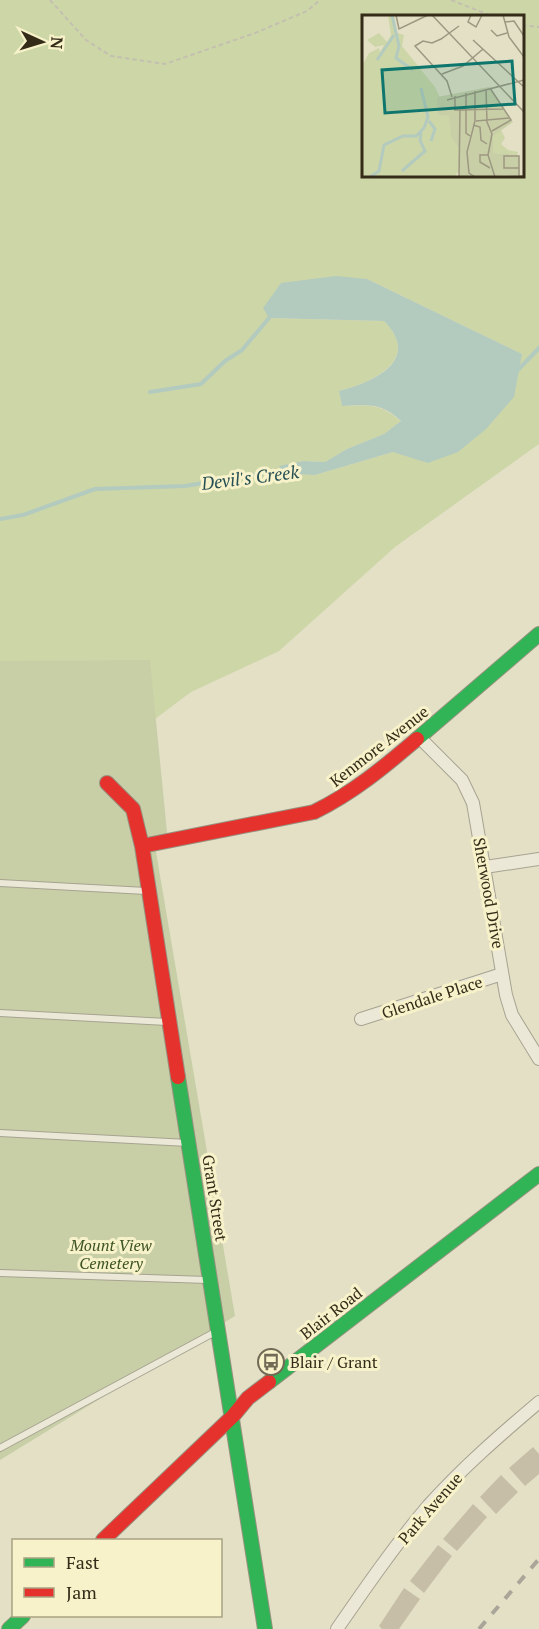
<svg xmlns="http://www.w3.org/2000/svg" width="539" height="1629" font-family="'PT Serif',serif">
<rect width="100%" height="100%" fill="#e3e0c6"/>
<path fill="#cdd6a7" fill-rule="evenodd" d="M0 0H539V444L395 547 279 651 191 692 155 719 0 684ZM364 16H522V176H364ZM367 279 522 354 393 452 315 475 279 467 303 461 325 462 347 449 384 434 401 421C380 403 369 405 342 406L339 391C361 386 411 367 395 336 393 330 388 325 384 321L269 318Z"/>
<path fill="#c8cfa7" d="M150 660 168 842 155 846 235 1316 0 1460V661Z"/>
<path fill="#b3cabf" d="M336 276 367 279 522 354 514 397 486 429 458 452 428 463 393 452 315 475 283 473 279 466 303 461 325 462 347 449 384 434 401 421C381 402 368 405 342 406L339 391C361 386 411 368 395 336 393 331 388 325 384 321L269 318 263 308 281 283Z"/>
<g fill="none" stroke-linecap="round" stroke-linejoin="round">
<path stroke="#b3cabf" stroke-width="4" d="M516 372 539 348
M150 392 201 384 225 361 242 350 269 318
M0 519 23 515 95 489 185 486 284 470"/>
</g>
<path fill="#c7bea7" d="M533 1447 539 1454V1474L525 1486 509 1468Z
M501 1475 518 1492 496 1514 480 1497Z
M473 1504 487 1517 457 1551 443 1539Z
M438 1545 452 1556 424 1593 410 1581Z
M404 1588 420 1599 399 1629H382L379 1626Z"/>
<g fill="none" stroke-linecap="round" stroke-linejoin="round">
<defs>
<path id="lane" d="M0 883 146 891
M0 1013 167 1022
M0 1133 188 1143
M0 1273 207 1280
M0 1448 217 1331"/>
<path id="street" d="M420 738 462 780 473 803 506 995 512 1015 539 1059
M485 867 539 859
M361 1019 502 974
M337 1629C366 1587 395 1545 428 1506 462 1468 500 1435 539 1402"/>
<path id="fast" d="M417 739 539 634
M178 1077 265 1629
M269 1382 539 1174
M9 1629 23 1616"/>
<path id="jam" d="M107 783 133 809 142 846 178 1077
M142 846 314 812C353 793 384 767 417 739
M103 1540 233 1416 248 1398 269 1382"/>
</defs>
<use href="#lane" stroke="#a7a390" stroke-width="8"/>
<use href="#street" stroke="#a7a390" stroke-width="14"/>
<use href="#fast" stroke="#979280" stroke-width="16"/>
<use href="#jam" stroke="#979280" stroke-width="16"/>
<path stroke="#c3c0b0" stroke-width="2" stroke-dasharray="4.5 3" stroke-linecap="butt" d="M50 0 86 40 111 56 165 64 255 33 307 11 320 0
M451 0 492 16
M522 25 539 27"/>
<use href="#lane" stroke="#ebe8d8" stroke-width="6"/>
<use href="#street" stroke="#ebe8d8" stroke-width="12"/>
<use href="#fast" stroke="#30b455" stroke-width="14"/>
<use href="#jam" stroke="#e5322d" stroke-width="14"/>
<path stroke="#a9a699" stroke-width="4" stroke-dasharray="10 10" stroke-linecap="butt" d="M479 1629 539 1559"/>
</g>
<defs>
<symbol id="bus-ring" viewBox="-11 -11 22 22"><circle r="9.5" fill="#f7f2c9" stroke="#726a56" stroke-width="1.5"/><path d="M-5-6H5V4H4V6H2V4H-2V6H-4V4H-5ZM-3.5-4V0h7V-4ZM-3.5 1.2v1.5H-2V1.2ZM2 1.2v1.5H3.5V1.2Z" fill="#726a56"/></symbol>
</defs>
<g fill-rule="evenodd">
<use href="#bus-ring" x="256" y="1347" width="30" height="30"/>
</g>
<g text-anchor="middle" dominant-baseline="central" stroke-width="6" stroke-linejoin="round" paint-order="stroke">
<g font-size="16" fill="#352b19" stroke="#f7f2c9">
<text transform="translate(379 746) rotate(-38)">Kenmore Avenue</text>
<text transform="translate(489 893) rotate(80)">Sherwood Drive</text>
<text transform="translate(432 997) rotate(-18)">Glendale Place</text>
<text transform="translate(215 1198) rotate(81)">Grant Street</text>
<text transform="translate(331 1313) rotate(-38)">Blair Road</text>
<text transform="translate(430 1508) rotate(-49)">Park Avenue</text>
</g>
<g font-size="16" font-style="italic" fill="#3c521f" stroke="#f7f2c9">
<text x="111" y="1245">Mount View<tspan x="111" dy="18">Cemetery</tspan></text>
</g>
<g font-size="16" fill="#352b19" stroke="#f7f2c9" text-anchor="start">
<text x="290" y="1362">Blair / Grant</text>
</g>
<g font-size="18" font-style="italic" fill="#275055" stroke="#f7f2c9">
<text transform="translate(250 477) rotate(-7)">Devil's Creek</text>
</g>
</g>
<g transform="translate(362 15)">
<rect width="162" height="162" fill="#e3e0c6"/>
<path d="M26 0H32L35 18 42 20 40 31 73 72 87 101 97 134V156L92 162H0V51L7 38 17 33 18 37 22 30 13 32 5 25 17 18 25 27 29 20ZM138 113 143 123 139 129 146 135 156 137 155 140 131 138 130 123Z" fill="#cdd6a7"/>
<path d="M127 72 151 107 131 121V138L157 140 158 160 97 162V134L89 121 87 101 76 100 75 82Z" fill="#c8cfa7"/>
<path fill="none" stroke="#b3cabf" stroke-width="3" d="M30 0 37 31 34 43 51 55M15 45 32 20M67 106 73 114 69 126M40 156 63 136 58 125 59 117M8 162 17 156 22 130 41 121H54L62 113 66 102 59 73"/>
<path fill="none" stroke="#9d9881" stroke-width="1.5" d="M34 0 37 14 66 0M70 0 162 97M109 0 106 7 114 12 120 0M141 0 147 22 162 42M143 7 152 6 162 21M129 15 135 21 145 18M111 25 162 72M80 59 101 51 121 34M128 73 149 105 130 116M124 74 125 107 130 119 126 140 133 162M104 78V118L108 121M93 81V95L141 94M90 82 85 66 53 31 61 26 70 28 79 24 97 11M85 85 162 65M114 106 147 103M111 110 118 112 119 125 125 129M126 140H118V147L128 153M157 153H142V141H157V161M97 162 98 95M113 162 107 158 105 137 113 106V76M139 162 162 161"/>
<path fill="#0f766e" fill-opacity="0.15" stroke="#0f766e" stroke-width="3" d="M150 46 153 89 23 98 20 55Z"/>
<rect width="162" height="162" fill="none" stroke="#352b19" stroke-width="3"/>
</g>
<rect x="12" y="1539" width="210" height="78" fill="#f7f2c9" stroke="#a9a283" stroke-width="1.5"/>
<rect x="24" y="1558" width="30" height="9" fill="#30b455" stroke="#a9a283" stroke-width="1.5"/>
<text x="66" y="1569" font-size="18" fill="#352b19">Fast</text>
<rect x="24" y="1588" width="30" height="9" fill="#e5322d" stroke="#a9a283" stroke-width="1.5"/>
<text x="66" y="1599" font-size="18" fill="#352b19">Jam</text>
<g transform="translate(42 42) rotate(94)" stroke="#f7f2c9" stroke-width="4.5" paint-order="stroke">
<path d="M0-4.5L10 22L0 15L-10 22Z" fill="#352b19"/>
<text y="-9" font-size="16" font-weight="bold" text-anchor="middle" fill="#352b19">N</text>
</g>
</svg>
